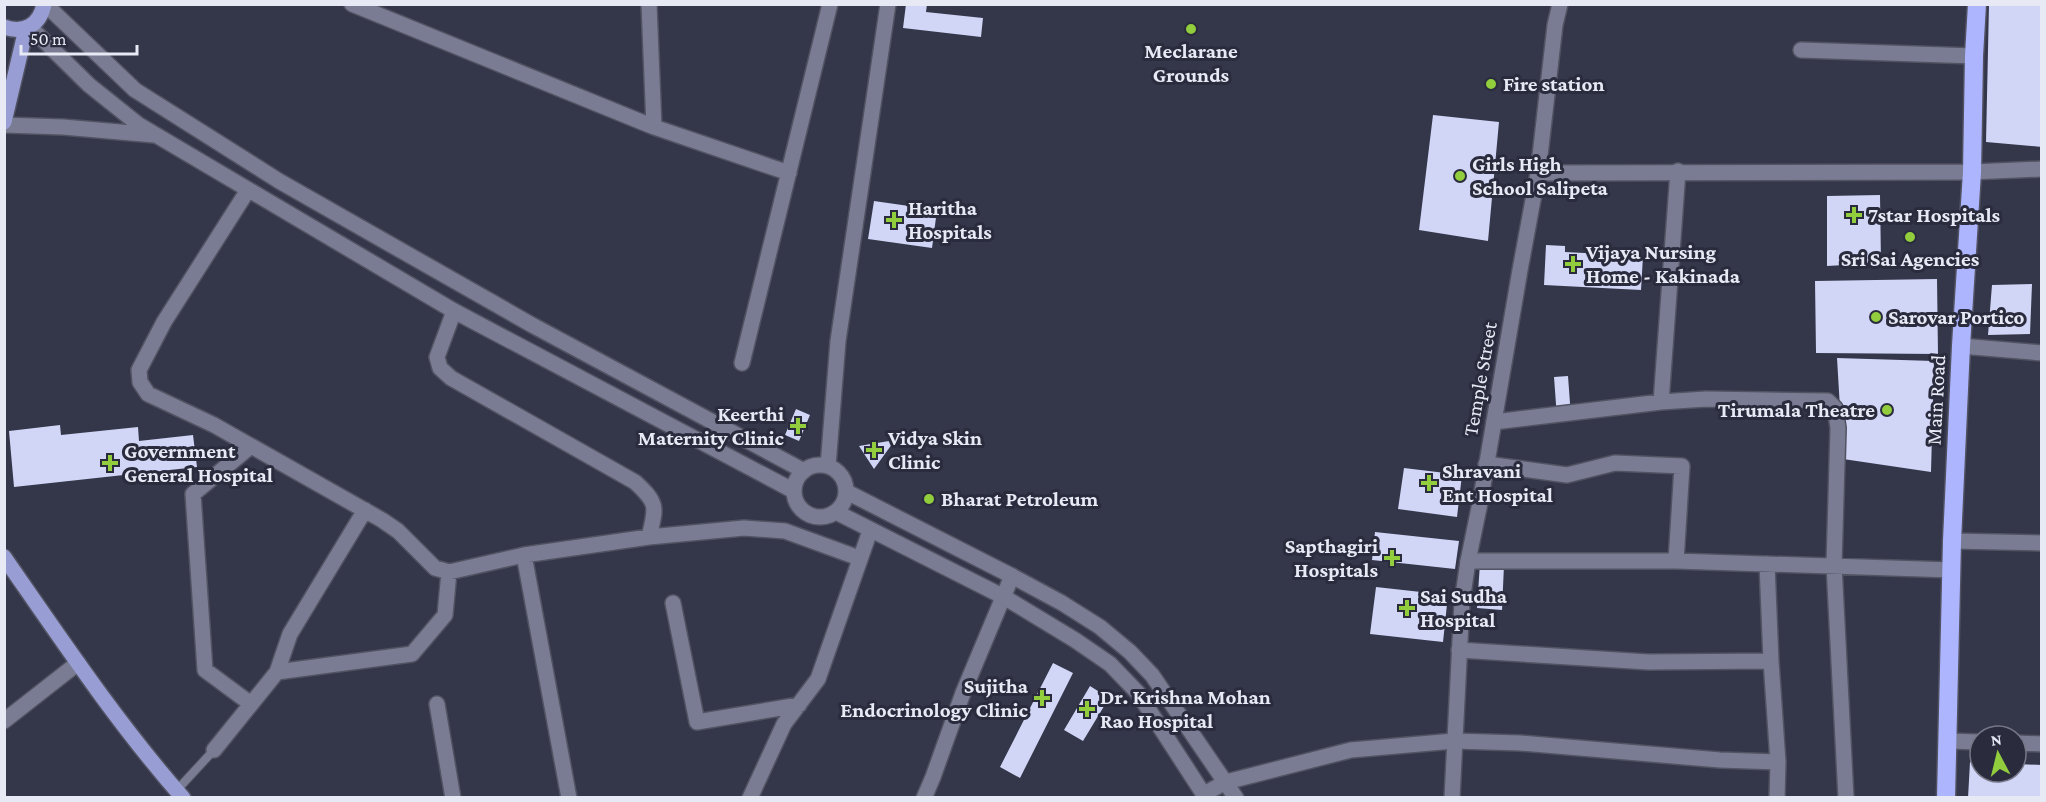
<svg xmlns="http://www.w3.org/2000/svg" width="2046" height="802" font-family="'Crimson Pro',serif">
<rect width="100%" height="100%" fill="#343649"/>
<path fill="#d1d5f6" d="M906 4H927L926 12 983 18 981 37 903 28Z
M1989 4H2042V147L1986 142Z
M1433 115 1499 122 1488 241 1419 230Z
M1880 195 1881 263 1827 266V196Z
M874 201 937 210 932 248 868 239Z
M1546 245 1565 246V252L1643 256 1641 290 1544 285Z
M1937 279 1938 354 1816 353 1815 281Z
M2032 284 2030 334 1988 335 1992 285Z
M1837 358 1934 361 1931 472 1843 459Z
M1568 376 1571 417 1557 418 1554 377Z
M796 409 810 415 799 441 785 435Z
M60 425 61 435 138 427 139 441 193 435 197 467 14 487 9 431Z
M895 440 874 469 859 446Z
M1404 468 1462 475 1457 517 1398 509Z
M1375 532 1459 541 1455 569 1372 560Z
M1480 563 1504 565 1502 610 1477 608Z
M1376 587 1448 595 1443 642 1370 634Z
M1053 663 1073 673 1020 778 1000 767Z
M1090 686 1109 698 1083 741 1064 730Z
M1970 762 1980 763V772H2016V764L2042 765V798H1968Z"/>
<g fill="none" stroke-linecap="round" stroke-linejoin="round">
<defs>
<path id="lane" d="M176 791 214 750"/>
<path id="street" d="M352 4 654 127 789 173
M649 4 654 127
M1801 50 1974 56
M248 190 164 322 139 370 140 382 148 394 214 425 382 520 398 531 435 568 449 572 524 555 649 537 744 528 785 531 859 558
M454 311 437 357 440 368 451 378 635 482C659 504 656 507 649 537
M1961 346 2042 353
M742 363 830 4
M1661 402 1678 171
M1494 422 1661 402 1706 399 1828 401 1835 408 1838 428 1834 565 1846 798
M251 446 193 494 205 670 251 704
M1486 464 1567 475 1615 463 1682 466 1676 561
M1952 541 2042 543
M524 555 569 798
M1468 561H1676L1952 570
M673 603 697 722 799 705
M1459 650 1648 662 1771 661 1767 564
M1771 661 1778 762 1777 798
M277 672 290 634 365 510
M437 704 453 798
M4 721 78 663
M1948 741 1980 742
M2016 743 2042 744
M214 750 277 672 412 654 445 615 449 572
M1204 794 1226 782 1351 750 1454 741 1520 743 1720 760 1778 762
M750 798 784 724 818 679 870 531
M924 798 933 777 963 693 1012 576"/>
<path id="secondary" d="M45 4 135 90 279 181 532 325 804 471
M30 27 89 85 139 125 454 311 794 491
M4 125 63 127 154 135
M1538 173 1972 172 2042 169
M794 491a26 26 0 1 1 52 0a26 26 0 1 1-52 0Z
M828 466 838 341 888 4
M847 492 1012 576 1062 603 1100 627 1130 652 1152 675 1236 798
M836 512 1004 597 1075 640 1110 664 1138 693 1206 798
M1452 798 1462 602 1468 561 1480 503 1520 270 1538 173 1555 25 1560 4"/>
<path id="primary" d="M4 27C24 34 40 25 44 4
M4 122 26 29
M4 557C61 639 117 723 183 798"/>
<path id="highway" d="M1946 798 1952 541 1961 346 1972 172 1974 56 1977 4"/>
</defs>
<use href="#lane" stroke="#515262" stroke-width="10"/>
<use href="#street" stroke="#515262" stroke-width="18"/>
<use href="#secondary" stroke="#515262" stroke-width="18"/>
<use href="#primary" stroke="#515262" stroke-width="18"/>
<use href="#highway" stroke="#515262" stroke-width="21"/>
<use href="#lane" stroke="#797c92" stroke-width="8"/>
<use href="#street" stroke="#797c92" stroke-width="15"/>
<use href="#secondary" stroke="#797c92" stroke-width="15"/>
<use href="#primary" stroke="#989ed3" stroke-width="15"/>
<use href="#highway" stroke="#adb5ff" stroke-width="18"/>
</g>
<g fill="#92cd3e" stroke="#2a2c3e" stroke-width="2">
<circle cx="1191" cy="29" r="6"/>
<circle cx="1491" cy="84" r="6"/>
<circle cx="1460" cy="176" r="6"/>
<path d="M1851 206h6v6h6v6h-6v6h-6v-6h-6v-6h6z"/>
<path d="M891 211h6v6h6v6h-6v6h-6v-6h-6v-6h6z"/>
<circle cx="1910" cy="237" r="6"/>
<path d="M1570 255h6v6h6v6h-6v6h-6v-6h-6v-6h6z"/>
<circle cx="1876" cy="317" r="6"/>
<circle cx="1887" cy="410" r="6"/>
<path d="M795 417h6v6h6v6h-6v6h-6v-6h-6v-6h6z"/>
<path d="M871 441h6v6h6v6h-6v6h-6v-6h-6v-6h6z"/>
<path d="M107 454h6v6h6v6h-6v6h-6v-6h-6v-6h6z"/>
<path d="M1426 474h6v6h6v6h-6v6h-6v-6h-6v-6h6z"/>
<circle cx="929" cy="499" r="6"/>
<path d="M1389 549h6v6h6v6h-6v6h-6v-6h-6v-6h6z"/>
<path d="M1404 599h6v6h6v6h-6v6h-6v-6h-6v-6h6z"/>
<path d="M1039 689h6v6h6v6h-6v6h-6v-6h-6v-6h6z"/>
<path d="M1084 700h6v6h6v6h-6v6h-6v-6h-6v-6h6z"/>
</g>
<g text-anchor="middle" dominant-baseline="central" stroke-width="6" stroke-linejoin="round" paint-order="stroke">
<g font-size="21" font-weight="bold" fill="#e7e9f5" stroke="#2a2c3e" text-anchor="start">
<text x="1191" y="51" text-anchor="middle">Meclarane<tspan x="1191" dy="24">Grounds</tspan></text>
<text x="1503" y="84">Fire station</text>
<text x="1472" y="164">Girls High<tspan x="1472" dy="24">School Salipeta</tspan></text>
<text x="908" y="208">Haritha<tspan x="908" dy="24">Hospitals</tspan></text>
<text x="1868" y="215">7star Hospitals</text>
<text x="1586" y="252">Vijaya Nursing<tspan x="1586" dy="24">Home - Kakinada</tspan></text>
<text x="1910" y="259" text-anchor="middle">Sri Sai Agencies</text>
<text x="1888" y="317">Sarovar Portico</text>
<text x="1875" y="410" text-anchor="end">Tirumala Theatre</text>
<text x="784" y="414" text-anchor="end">Keerthi<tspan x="784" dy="24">Maternity Clinic</tspan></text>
<text x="888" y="438">Vidya Skin<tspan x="888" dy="24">Clinic</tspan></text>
<text x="124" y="451">Government<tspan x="124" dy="24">General Hospital</tspan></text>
<text x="1442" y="471">Shravani<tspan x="1442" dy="24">Ent Hospital</tspan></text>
<text x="941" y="499">Bharat Petroleum</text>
<text x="1378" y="546" text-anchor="end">Sapthagiri<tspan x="1378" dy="24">Hospitals</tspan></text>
<text x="1420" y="596">Sai Sudha<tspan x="1420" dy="24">Hospital</tspan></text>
<text x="1028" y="686" text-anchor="end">Sujitha<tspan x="1028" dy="24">Endocrinology Clinic</tspan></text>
<text x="1100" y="697">Dr. Krishna Mohan<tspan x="1100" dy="24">Rao Hospital</tspan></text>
</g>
<g font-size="21" fill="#e7e9f5" stroke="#2a2c3e">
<text transform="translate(1480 379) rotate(-80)">Temple Street</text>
<text transform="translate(1936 400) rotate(-87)">Main Road</text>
</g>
</g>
<rect width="2046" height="802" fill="none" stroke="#e7e9f5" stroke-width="12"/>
<g transform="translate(1998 754) rotate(353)"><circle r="28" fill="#2a2c3e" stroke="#767887" stroke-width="1.5"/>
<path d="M0-4.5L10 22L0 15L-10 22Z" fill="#92cd3e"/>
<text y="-9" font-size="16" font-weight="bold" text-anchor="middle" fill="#e7e9f5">N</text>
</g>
<path d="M21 45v9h116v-9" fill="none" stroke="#e7e9f5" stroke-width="3"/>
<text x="30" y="45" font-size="18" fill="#e7e9f5" stroke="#2a2c3e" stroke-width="4.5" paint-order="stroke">50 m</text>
</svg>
